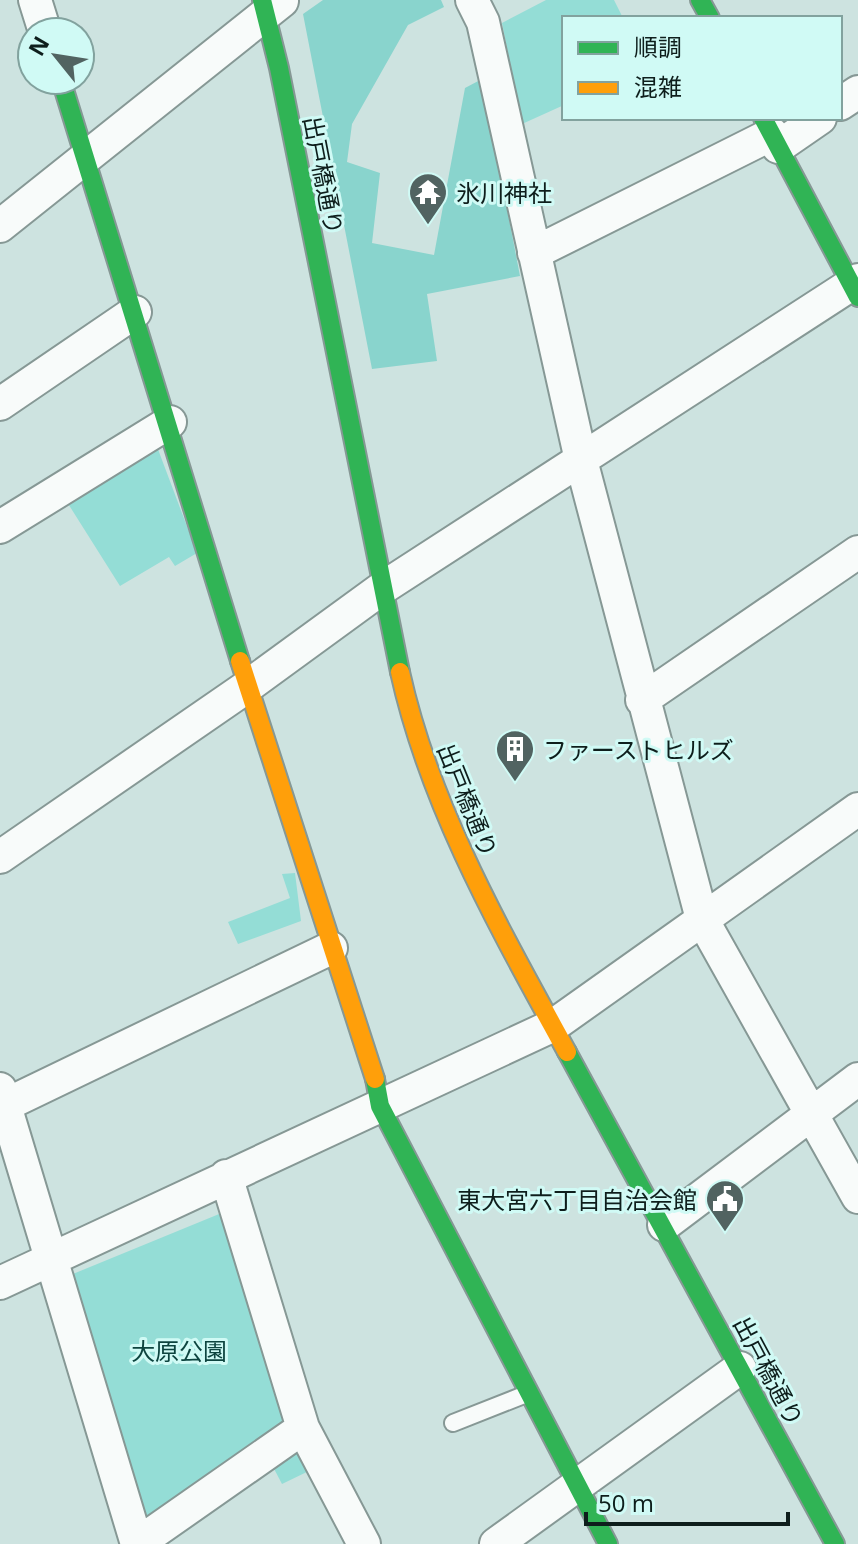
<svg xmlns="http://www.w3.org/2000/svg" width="858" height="1544" font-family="'Open Sans','Noto Sans JP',sans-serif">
<rect width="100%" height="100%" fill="#cde3e0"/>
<path fill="#94ddd6" d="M546 0H614L623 18H564V105L522 124 502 23Z
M156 444 197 553 175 566 169 557 120 586 67 502Z
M295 873 301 921 238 944 228 922 290 898 282 874Z
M224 1212 289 1424 147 1526 68 1276Z
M293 1445 313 1469 282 1484 271 1463Z"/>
<path fill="#89d4cd" d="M323 0H441L444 7 408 25 352 124 347 162 380 173 372 243 434 255 465 88 482 79 520 276 427 294 437 361 372 369 303 14Z"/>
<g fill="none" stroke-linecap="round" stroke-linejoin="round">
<defs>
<path id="lane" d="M453 1423 529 1393"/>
<path id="street" d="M35 0 45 32
M472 0 483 22 581 460 702 919 858 1197
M840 104 858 92
M778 147 820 118
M0 226 282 1
M534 253 772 134
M0 404 135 312
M0 527 170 422
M642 700 858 552
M0 857 248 686 381 589 858 280
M0 1089 137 1544
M5 1105 331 948
M226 1176 303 1428 364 1544
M664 1225 858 1079
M0 1283 554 1025 858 809
M137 1544 303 1428
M496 1544 740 1368"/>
<path id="fast" d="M262 0 279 68 400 672
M700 0 710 18
M61 80 240 661
M763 118 858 297
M567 1052 835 1544
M375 1079 380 1106 608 1544"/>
<path id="slow" d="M240 661 375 1079
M400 672C430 808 501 931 567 1052"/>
</defs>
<use href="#lane" stroke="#869895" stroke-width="20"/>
<use href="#street" stroke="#869895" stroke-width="36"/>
<use href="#fast" stroke="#869895" stroke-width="22"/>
<use href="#slow" stroke="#869895" stroke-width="22"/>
<use href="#lane" stroke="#f8fbfa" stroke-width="16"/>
<use href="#street" stroke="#f8fbfa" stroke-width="32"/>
<use href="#fast" stroke="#30b455" stroke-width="18"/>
<use href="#slow" stroke="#ff9f0a" stroke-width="18"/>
</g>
<defs>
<symbol id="temple-pin" viewBox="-11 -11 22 30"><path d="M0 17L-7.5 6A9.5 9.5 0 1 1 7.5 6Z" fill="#516361" stroke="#d0faf5"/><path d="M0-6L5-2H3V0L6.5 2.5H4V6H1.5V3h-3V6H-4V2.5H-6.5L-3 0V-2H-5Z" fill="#fff"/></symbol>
<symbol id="building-pin" viewBox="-11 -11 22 30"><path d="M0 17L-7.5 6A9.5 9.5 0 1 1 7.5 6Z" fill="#516361" stroke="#d0faf5"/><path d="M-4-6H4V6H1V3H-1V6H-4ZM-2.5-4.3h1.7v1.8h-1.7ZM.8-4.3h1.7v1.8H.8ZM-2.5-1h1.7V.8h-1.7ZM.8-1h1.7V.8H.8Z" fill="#fff"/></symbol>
<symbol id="civic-pin" viewBox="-11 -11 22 30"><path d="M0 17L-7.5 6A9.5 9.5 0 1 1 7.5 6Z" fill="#516361" stroke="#d0faf5"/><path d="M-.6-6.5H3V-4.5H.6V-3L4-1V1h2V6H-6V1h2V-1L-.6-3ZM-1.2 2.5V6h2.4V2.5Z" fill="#fff"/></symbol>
</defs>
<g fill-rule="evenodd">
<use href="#temple-pin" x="406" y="170" width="44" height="60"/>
<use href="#building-pin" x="493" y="727" width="44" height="60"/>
<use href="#civic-pin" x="703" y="1177" width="44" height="60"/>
</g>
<g text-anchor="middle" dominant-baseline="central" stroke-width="6" stroke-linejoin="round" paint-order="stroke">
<g font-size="24" fill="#0e1e1c" stroke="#d0faf5">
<text transform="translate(324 175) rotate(79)">出戸橋通り</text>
<text transform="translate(468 800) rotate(68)">出戸橋通り</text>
<text transform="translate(769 1371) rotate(62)">出戸橋通り</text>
</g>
<g font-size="24" fill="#0e1e1c" stroke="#d0faf5" text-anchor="start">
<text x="456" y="192">氷川神社</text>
<text x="543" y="749">ファーストヒルズ</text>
<text x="697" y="1199" text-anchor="end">東大宮六丁目自治会館</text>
</g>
<g font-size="24" fill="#0d443f" stroke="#d0faf5">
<text x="179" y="1350">大原公園</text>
</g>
</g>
<rect x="562" y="16" width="280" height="104" fill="#d0faf5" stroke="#82a29e" stroke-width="2"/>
<rect x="578" y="42" width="40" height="12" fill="#30b455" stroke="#82a29e" stroke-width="2"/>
<text x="634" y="56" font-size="24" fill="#0e1e1c">順調</text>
<rect x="578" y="82" width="40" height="12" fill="#ff9f0a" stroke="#82a29e" stroke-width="2"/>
<text x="634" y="96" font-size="24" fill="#0e1e1c">混雑</text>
<g transform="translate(56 56) rotate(300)"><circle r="38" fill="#d0faf5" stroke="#82a29e" stroke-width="2"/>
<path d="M0-6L14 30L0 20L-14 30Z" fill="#516361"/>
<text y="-12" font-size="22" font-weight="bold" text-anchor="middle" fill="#0e1e1c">N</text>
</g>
<path d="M586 1512v12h202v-12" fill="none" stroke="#0e1e1c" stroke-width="4"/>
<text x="598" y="1512" font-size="24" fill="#0e1e1c" stroke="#d0faf5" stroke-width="6" paint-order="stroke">50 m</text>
</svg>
